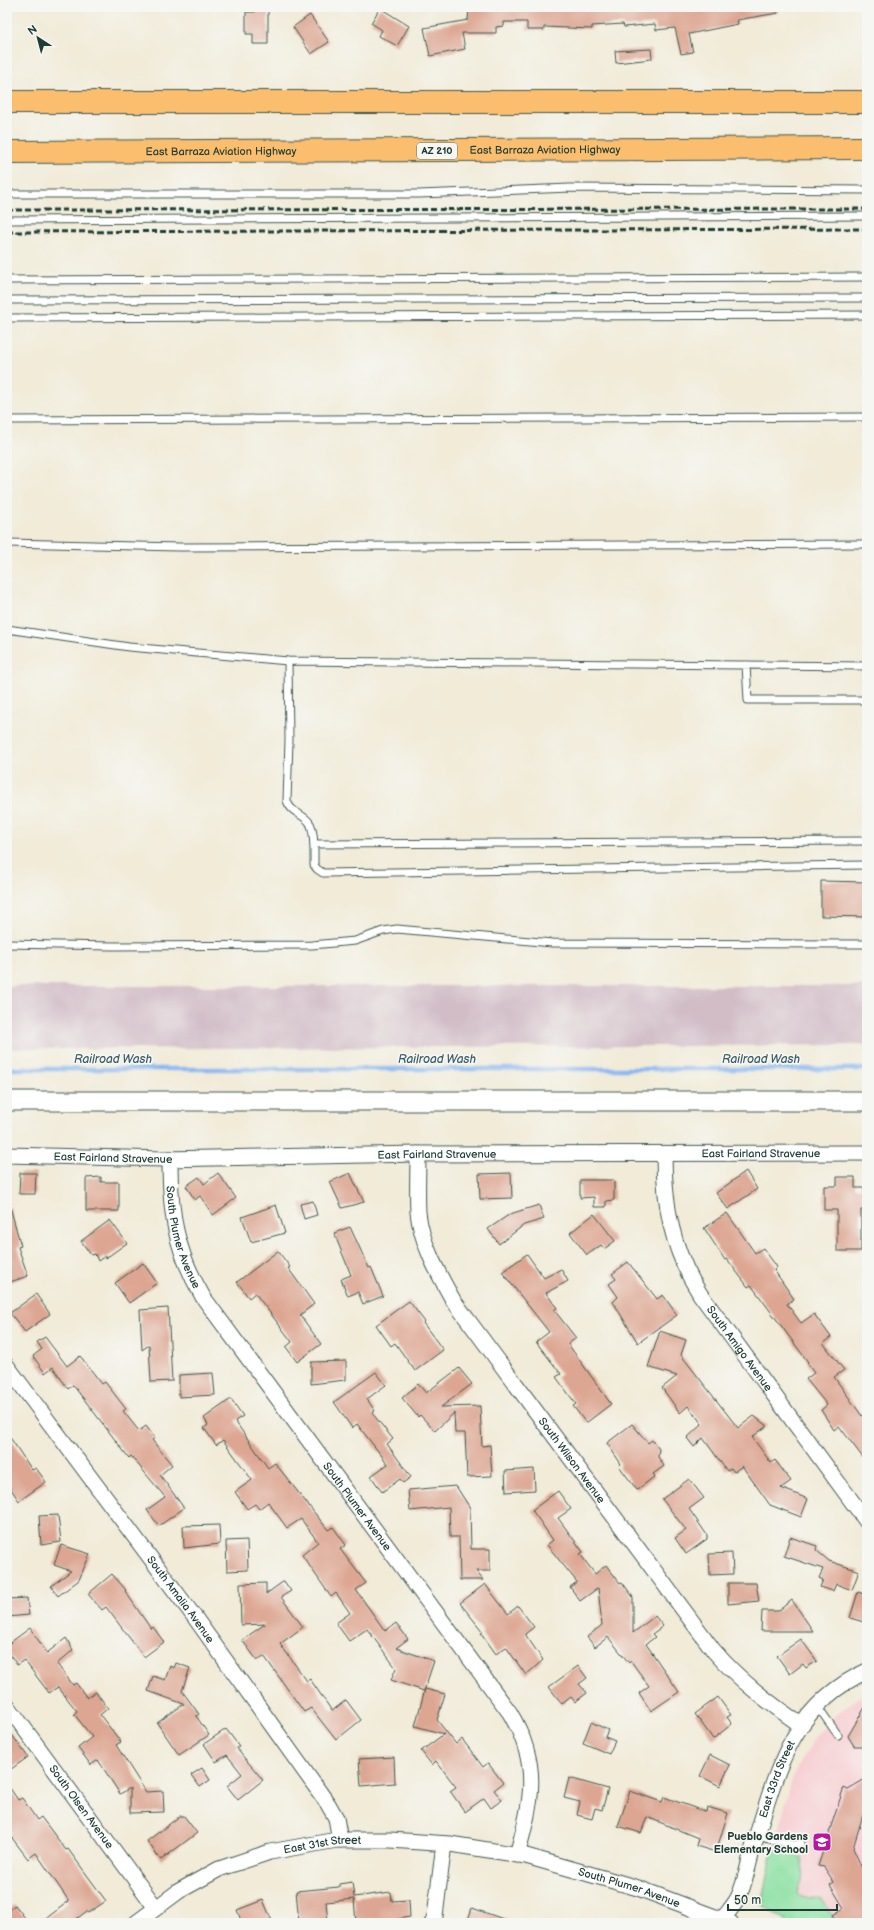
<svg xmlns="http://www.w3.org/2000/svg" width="874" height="1930" font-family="'Balsamiq Sans',sans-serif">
<rect width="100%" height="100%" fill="#f6f6f2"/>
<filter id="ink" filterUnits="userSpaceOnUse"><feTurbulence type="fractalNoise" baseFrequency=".025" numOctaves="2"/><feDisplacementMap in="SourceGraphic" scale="8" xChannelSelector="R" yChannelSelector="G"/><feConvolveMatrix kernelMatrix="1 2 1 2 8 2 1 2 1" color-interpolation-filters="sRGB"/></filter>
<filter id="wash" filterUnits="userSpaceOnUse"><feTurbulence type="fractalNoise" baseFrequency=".012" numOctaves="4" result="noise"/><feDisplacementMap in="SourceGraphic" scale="16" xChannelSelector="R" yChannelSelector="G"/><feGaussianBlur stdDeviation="0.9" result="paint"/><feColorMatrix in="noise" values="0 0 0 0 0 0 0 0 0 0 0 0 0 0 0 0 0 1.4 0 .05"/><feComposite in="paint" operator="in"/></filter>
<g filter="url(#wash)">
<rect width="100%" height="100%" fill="#f1ebd8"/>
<path fill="#f7cfd3" d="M867 1693V1923H787L760 1905 792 1779 816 1735 843 1708Z"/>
<path fill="#d2bdc7" d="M7 986H867V1045L7 1049Z"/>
<path fill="#8be0a3" stroke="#558e6c" d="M773 1849 801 1857 804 1876 798 1891 799 1895 810 1898H820L828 1907 836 1923H789L762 1905Z"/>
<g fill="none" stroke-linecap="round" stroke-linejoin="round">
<path stroke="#87b6f2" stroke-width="4.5" d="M7 1069H867"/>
</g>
<g id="blocks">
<path fill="#dda692" d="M255 7H268V44H253V34H246V12H255Z
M512 7H777L778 13 737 20 738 24 689 34 693 52 681 54 675 28 656 30 655 24 624 27 623 24 592 26V29L544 27V30H527V22H504V26L496 27V33H462L465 49 430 56 424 28 468 20 469 8 512 9Z
M380 8 409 26 397 46 379 36 382 30 371 23Z
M310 15 329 42 311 54 293 27Z
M651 49 652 59 616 63 615 51Z
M821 881 867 882V917L821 916Z
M746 1171 757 1189 728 1209 716 1193Z
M20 1173H36L35 1194H19Z
M218 1173 236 1198 213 1215 200 1196 195 1200 186 1186 199 1177 204 1184Z
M350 1173 364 1202 342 1208 330 1182Z
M511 1173 512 1198 480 1199 479 1174Z
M101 1177V1182H119V1211H86V1178Z
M837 1177H855V1188H864L865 1210H861V1251H837V1210H824V1186H837Z
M580 1180H614V1200L606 1201V1207H594V1197L580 1198Z
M313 1201 317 1215 304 1219 300 1204Z
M276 1205 285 1233 251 1242 242 1217Z
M539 1205 544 1219 524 1225 499 1244 488 1229 510 1214Z
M10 1207 21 1246 18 1247 28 1276 7 1283V1208Z
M727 1213 755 1253 763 1248 777 1267 774 1270 794 1299 787 1304 801 1323 814 1314 831 1337 823 1343 844 1370 834 1377 862 1416 867 1412V1463L839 1426 834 1430 821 1410 827 1405 806 1379 814 1373 807 1363 808 1362 751 1285 748 1287 727 1259 725 1260 704 1228Z
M594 1214 615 1241 604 1249 601 1245 587 1255 570 1233Z
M110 1220 127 1243 106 1258 105 1256 98 1261 95 1254 91 1255 81 1241Z
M350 1227 369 1268 371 1267 383 1296 363 1304 358 1292 348 1296 341 1279 351 1275 334 1233Z
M278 1251 290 1267 288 1268 314 1304 300 1315 321 1344 297 1362 286 1347 292 1342 255 1293 249 1298 237 1282Z
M527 1254 544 1278 561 1269 568 1281 546 1293 557 1308 554 1310 576 1338 568 1344 611 1404 586 1423 573 1406 576 1404 556 1377 561 1374 536 1342 549 1332 502 1272Z
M628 1262 657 1299 663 1295 677 1315 638 1343 613 1302 618 1297 609 1284 616 1279 612 1274Z
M143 1263 157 1283 129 1303 115 1283Z
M36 1294 50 1314 25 1332 10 1313Z
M409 1301 425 1322 423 1323 443 1350 415 1371 395 1343 391 1346 376 1325Z
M168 1308 172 1381 151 1382 149 1345 142 1350 140 1310Z
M660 1331 686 1340 681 1355 738 1428 754 1416 767 1426 752 1437 771 1463 775 1460 791 1481 781 1488 808 1499 801 1517 770 1505 742 1466 734 1472 731 1468 727 1471 703 1438 694 1447 687 1438 702 1424 688 1406 680 1413 662 1388 677 1376 648 1367Z
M45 1337 67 1366 80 1356 102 1384 105 1382 126 1409 123 1411 139 1431 146 1426 155 1438 152 1440 172 1465 160 1475 184 1508 159 1526 147 1510 165 1497 131 1456 129 1458 73 1385 68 1389 53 1367 45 1373 33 1356 42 1349 37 1342Z
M346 1361V1380L311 1384V1362Z
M459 1368 472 1384 441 1407 480 1406 482 1446 490 1445 492 1476 467 1477 465 1433H455L454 1413 435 1431 420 1415 418 1417 402 1398 418 1384 426 1393Z
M376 1372 386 1385 367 1399 375 1411 372 1413 393 1439 387 1444 411 1477 403 1483 400 1479 382 1492 371 1476 388 1464 357 1424 352 1428 334 1402Z
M213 1373 215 1395 179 1397V1375Z
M231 1399 243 1416 235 1421 268 1468 275 1463 328 1530 333 1527 346 1545 340 1549 366 1583 356 1590 385 1631 396 1623 408 1639 396 1648 434 1661 424 1691 391 1680 396 1668 367 1629 349 1641 336 1623 350 1613 336 1593 331 1597 302 1555 318 1542 301 1519 287 1528 268 1502 259 1509 255 1504 247 1509 235 1492 252 1480 223 1440 216 1445 204 1428 208 1425 204 1418Z
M632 1424 648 1443 652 1440 659 1449 658 1457 664 1466 653 1474 655 1476 637 1490 619 1466 621 1464 607 1443Z
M7 1433 32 1470 36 1468 46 1482 19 1501 7 1483Z
M534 1469 535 1490 506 1492 505 1471Z
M689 1479 704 1498 689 1509 707 1535V1539L686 1554 675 1538 686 1530 662 1499Z
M456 1486 470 1508 471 1549H490V1571H476L483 1580H460L459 1537H450L449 1507 410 1511 408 1490Z
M558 1491 571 1509 558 1518 583 1552 580 1554 595 1574 606 1565 620 1583 622 1582 633 1597V1633L655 1616 663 1626 652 1634 655 1637 646 1644 679 1692 651 1711 639 1693 649 1686 631 1661 629 1663 608 1637 595 1647 587 1637 602 1625 598 1588 580 1601 570 1587 577 1582 547 1545 553 1540 532 1510Z
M58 1515 61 1542 41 1545 39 1516Z
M219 1525 220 1544 184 1548 183 1526Z
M790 1537 817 1546 816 1550 829 1561 859 1571 852 1590 836 1584 833 1591 820 1587 823 1580 819 1578 823 1569 784 1556Z
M247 1540 248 1570 227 1571 226 1541Z
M61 1545 90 1554 79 1580 58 1596 51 1586 71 1571 54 1565Z
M732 1553 733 1574 710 1575 709 1554Z
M112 1574 126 1590 125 1591 151 1629 153 1627 164 1642 144 1657 106 1607 102 1610 88 1594Z
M284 1581 291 1591 281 1597 303 1627 280 1644 307 1681 310 1679 332 1711 346 1700 361 1720 336 1740 311 1708 304 1712 264 1656 257 1660 242 1640 265 1624 241 1625 240 1584 266 1583V1594Z
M728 1583H756L759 1601 728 1604Z
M485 1584 508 1614 518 1606 534 1627 525 1634 543 1660 526 1675 506 1647 496 1654 481 1633 483 1632 460 1603Z
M858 1592 867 1595V1623L850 1618Z
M27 1598 29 1615 7 1617V1599Z
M792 1600 813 1631H761L762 1611H778Z
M30 1628 47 1653 66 1638 73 1650 57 1664 73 1685 76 1683 87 1698 96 1692 108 1708 100 1715 121 1742 116 1745 146 1792 163 1791 164 1812 130 1813V1788L120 1794 98 1760 91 1765 78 1748 92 1737 74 1714 77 1711 58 1687 49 1693 24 1660 17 1665 7 1650V1645Z
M801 1639 817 1661 806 1668 803 1664 790 1674 777 1656Z
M176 1663 190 1668 182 1691 199 1714 196 1716 209 1735 179 1755 157 1723 184 1704 148 1691 153 1676 165 1680 170 1666 174 1668Z
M578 1666 587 1678 579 1684 587 1693 575 1702 571 1697 562 1704 549 1687Z
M425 1689 445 1694 437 1720 456 1744 462 1739 483 1767 488 1763 503 1783 494 1790 502 1800 491 1808 484 1798 465 1812 450 1791 456 1787 436 1761 432 1765 421 1751 444 1734 415 1726Z
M718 1697 731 1715 727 1717 732 1724 713 1739 695 1714Z
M867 1704V1746H854L848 1736Z
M591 1722 608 1730 605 1737 615 1741 609 1754 583 1743Z
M7 1728 28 1757 7 1772Z
M226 1729 239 1746 236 1748 263 1780 238 1800 227 1786 242 1774 227 1755 216 1762 204 1744Z
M710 1755 730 1765 720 1786 700 1776Z
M394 1757 395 1783 361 1786 359 1759Z
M202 1768 210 1780 200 1787 191 1775Z
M569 1778 608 1789 602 1810 595 1808 592 1819 577 1815 580 1802 564 1798Z
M867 1778V1813L863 1815 853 1848 861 1866 867 1862V1923H838L833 1915 844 1908 830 1885 834 1882 824 1867 818 1866 844 1787 848 1789Z
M7 1784 18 1800 22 1798 37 1820 41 1817 66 1850 68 1849 106 1901 88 1913 87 1911 71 1923H40L69 1901 36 1853 28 1859 9 1834 12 1832 7 1824Z
M630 1791 662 1802 664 1797 706 1812 707 1807 728 1813 716 1852 696 1846 698 1838 647 1817 641 1833 618 1826Z
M180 1816H184L197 1833 161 1860 147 1841Z
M352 1882 354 1897 391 1892 392 1901 409 1900 410 1917 398 1919V1923H356L354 1899 326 1902 328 1923 299 1922 296 1891 339 1887V1884Z
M263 1900 273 1923H242L237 1910Z
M15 1905 29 1923H7V1911Z
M472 1908 509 1921V1923H467Z"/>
</g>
</g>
<g filter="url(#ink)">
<use href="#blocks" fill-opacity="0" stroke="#3e574d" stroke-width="1"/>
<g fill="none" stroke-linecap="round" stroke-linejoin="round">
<defs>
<path id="service" d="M7 194H419L570 188 867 190
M7 220 867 216
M7 280 867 277
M7 300 867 298
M7 318 867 315
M7 420 867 417
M7 543 179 547 867 544
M7 629 129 647 288 661 289 740 287 801C291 813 302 813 309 822 315 829 314 855 314 865L317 869 323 873 867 865
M288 661 867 666
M746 665 748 700H867
M314 844 867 841
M7 944 112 946 312 945 355 941 383 931 397 929 552 943 867 944
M814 1708 823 1714 838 1735
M757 1836 794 1845 801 1843"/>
<g id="minor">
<path id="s1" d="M418 1154C418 1173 417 1193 418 1212 421 1243 438 1273 453 1300L714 1651C740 1681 769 1703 801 1725"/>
<path id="s2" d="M664 1154C664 1206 672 1250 700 1294L867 1522"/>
<path id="s3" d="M7 1155 164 1159 418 1154 867 1153"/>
<path id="s4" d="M170 1159C170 1213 175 1249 203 1297L510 1713C541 1765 532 1800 517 1855"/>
<path id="s5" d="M7 1366 193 1615 328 1804 336 1818 340 1840"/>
<path id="s6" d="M7 1705 156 1908"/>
<path id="s7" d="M136 1923 179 1891 219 1869 270 1852 337 1840H390L450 1844 526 1856 638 1888 731 1923"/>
<path d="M432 1923 435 1916 444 1844"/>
<path id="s8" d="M720 1923C726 1914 733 1907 738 1898 745 1884 748 1866 752 1851 776 1776 788 1707 867 1671"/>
</g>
<path id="tertiary" d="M7 1101H867"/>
<g id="primary">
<path d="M7 102H867"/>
<path id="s9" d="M7 152 867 148"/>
</g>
</defs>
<use href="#service" stroke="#3e574d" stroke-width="9"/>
<use href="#minor" stroke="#3e574d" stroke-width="17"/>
<use href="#tertiary" stroke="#3e574d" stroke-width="21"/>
<use href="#primary" stroke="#3e574d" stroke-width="24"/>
<use href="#service" stroke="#fff" stroke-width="7"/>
<use href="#minor" stroke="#fff" stroke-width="15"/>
<use href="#tertiary" stroke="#fff" stroke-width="19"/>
<use href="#primary" stroke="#fbbe6e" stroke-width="22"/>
<path stroke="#1f3d34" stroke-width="3" stroke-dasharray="6 3" stroke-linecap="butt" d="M7 210 867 209
M7 232 867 229"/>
</g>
</g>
<defs>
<symbol id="school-square" viewBox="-11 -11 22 22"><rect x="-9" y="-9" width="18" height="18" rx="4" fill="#b5179e" stroke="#f6f6f2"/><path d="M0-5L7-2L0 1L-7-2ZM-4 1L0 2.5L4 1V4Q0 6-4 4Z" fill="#fff"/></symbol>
</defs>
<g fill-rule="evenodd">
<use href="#school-square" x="811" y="1831" width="22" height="22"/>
</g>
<g text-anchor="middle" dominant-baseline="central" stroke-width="3.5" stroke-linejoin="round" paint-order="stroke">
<rect fill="#f6f6f2" stroke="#60746d" stroke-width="1" x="417" y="143" width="40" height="16" rx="3"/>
<g font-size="10" font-weight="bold" fill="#1f3d34">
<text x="437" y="151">AZ 210</text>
</g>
<g font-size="11" fill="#1f3d34" stroke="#f6f6f2">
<text stroke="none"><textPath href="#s9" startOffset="538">East Barraza Aviation Highway</textPath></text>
<text stroke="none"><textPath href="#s9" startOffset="214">East Barraza Aviation Highway</textPath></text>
<text stroke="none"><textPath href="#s3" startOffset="754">East Fairland Stravenue</textPath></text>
<text stroke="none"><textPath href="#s3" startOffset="430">East Fairland Stravenue</textPath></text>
<text stroke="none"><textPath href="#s3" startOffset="106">East Fairland Stravenue</textPath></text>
<text stroke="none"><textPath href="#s4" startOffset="80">South Plumer Avenue</textPath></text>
<text stroke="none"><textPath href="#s2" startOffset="214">South Amigo Avenue</textPath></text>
<text stroke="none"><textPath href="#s1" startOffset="353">South Wilson Avenue</textPath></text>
<text stroke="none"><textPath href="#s4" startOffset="404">South Plumer Avenue</textPath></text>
<text stroke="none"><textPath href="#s5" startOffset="291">South Amalia Avenue</textPath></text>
<text stroke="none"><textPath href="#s8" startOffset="156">East 33rd Street</textPath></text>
<text stroke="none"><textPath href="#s6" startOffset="126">South Olsen Avenue</textPath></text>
<text stroke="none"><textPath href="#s7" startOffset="206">East 31st Street</textPath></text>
<text stroke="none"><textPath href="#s7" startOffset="519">South Plumer Avenue</textPath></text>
</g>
<g font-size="11" font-weight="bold" fill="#1f3d34" stroke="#f6f6f2" text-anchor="end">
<text x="808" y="1836">Pueblo Gardens<tspan x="808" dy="13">Elementary School</tspan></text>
</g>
<g font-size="12" font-style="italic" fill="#395b64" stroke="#f6f6f2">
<text x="113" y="1059">Railroad Wash</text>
<text x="437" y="1059">Railroad Wash</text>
<text x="761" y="1059">Railroad Wash</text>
</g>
</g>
<rect width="874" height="1930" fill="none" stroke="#f6f6f2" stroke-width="24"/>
<g transform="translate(38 38) rotate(324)" stroke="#f6f6f2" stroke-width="3" paint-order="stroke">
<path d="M0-3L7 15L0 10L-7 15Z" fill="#1f3d34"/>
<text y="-6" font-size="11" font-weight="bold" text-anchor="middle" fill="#1f3d34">N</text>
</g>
<path d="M728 1904v6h109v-6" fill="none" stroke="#1f3d34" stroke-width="2"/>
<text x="734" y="1904" font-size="12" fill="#1f3d34" stroke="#f6f6f2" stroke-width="3" paint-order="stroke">50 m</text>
</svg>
